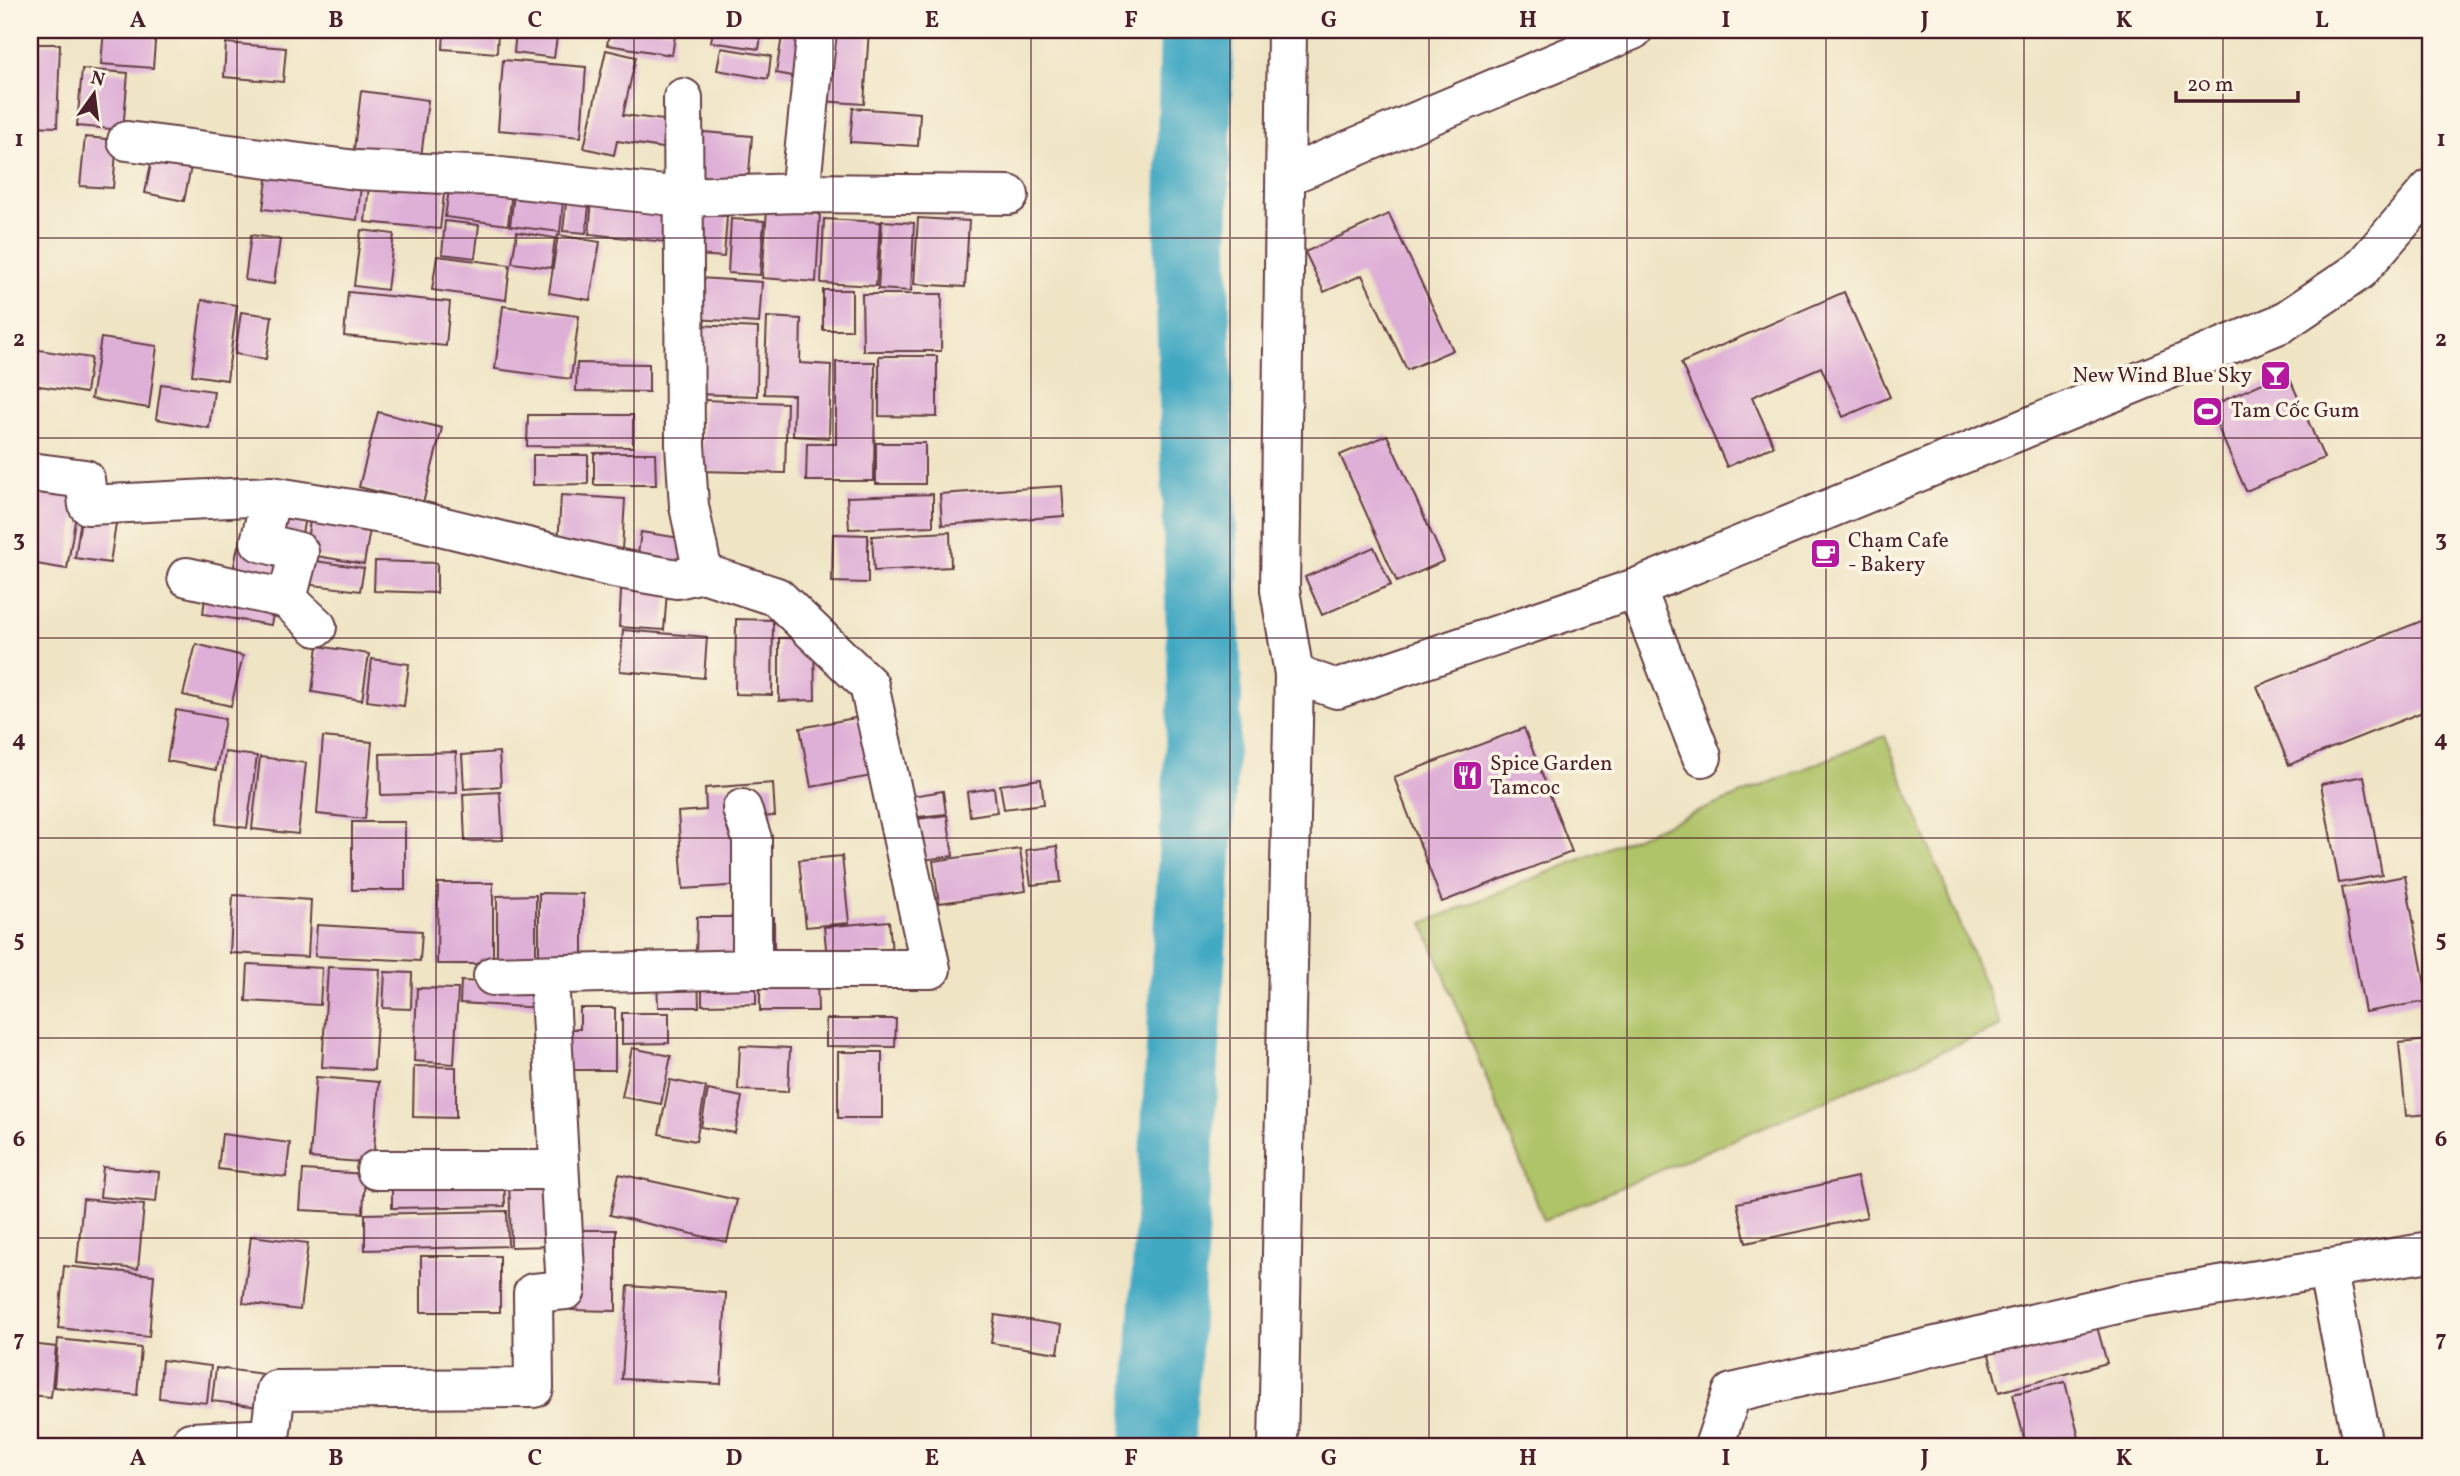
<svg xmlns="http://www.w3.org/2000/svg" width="2460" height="1476" font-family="Vollkorn,serif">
<rect width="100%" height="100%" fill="#fcf5e5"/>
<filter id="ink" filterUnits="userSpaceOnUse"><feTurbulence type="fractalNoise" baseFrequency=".0143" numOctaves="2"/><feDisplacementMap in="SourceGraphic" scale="14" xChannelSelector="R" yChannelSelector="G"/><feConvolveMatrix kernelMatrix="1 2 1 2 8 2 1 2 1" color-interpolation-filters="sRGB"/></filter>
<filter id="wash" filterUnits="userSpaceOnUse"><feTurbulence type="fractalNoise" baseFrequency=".00686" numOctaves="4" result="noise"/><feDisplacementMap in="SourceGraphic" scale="28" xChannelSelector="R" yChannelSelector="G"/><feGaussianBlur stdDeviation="1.57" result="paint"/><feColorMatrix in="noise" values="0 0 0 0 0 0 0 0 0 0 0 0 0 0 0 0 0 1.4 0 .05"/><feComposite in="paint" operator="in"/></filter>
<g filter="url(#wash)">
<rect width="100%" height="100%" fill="#efe4c4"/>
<path fill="#afc367" stroke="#7c7149" stroke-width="2" d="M1885 736 2001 1026 1544 1220 1423 923Z"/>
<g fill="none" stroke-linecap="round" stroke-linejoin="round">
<path stroke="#43a9c3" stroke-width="74" d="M1158 1446 1205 697 1191 243 1197 30"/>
</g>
<g id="blocks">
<path fill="#dfb0d7" d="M104 30H156L153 68 101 64Z
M444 30H498L497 53 443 49Z
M516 30H558L554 58 514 53Z
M610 30H676L672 55 607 45Z
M713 30H762L759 49 711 42Z
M783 30H810L802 78 776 73Z
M825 30H869L864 104 821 101Z
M226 43 286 48 283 82 224 77Z
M30 44H60L57 127 30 126Z
M721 48 771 56 768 79 717 70Z
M606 50 636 57 623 115 672 121 669 149 617 141 614 155 584 148Z
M503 60 586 67 581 137 498 130Z
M82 69 128 73 123 130 77 126Z
M361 91 428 100 420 166 353 158Z
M853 108 920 113 918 146 850 142Z
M691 131 752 136 748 185 687 180Z
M85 137 117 140 113 188 80 186Z
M154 149 193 157 184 201 145 193Z
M269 166 362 178 357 220 263 209Z
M370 177 445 185 440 229 365 222Z
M450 183 512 191 508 225 445 217Z
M515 186 564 192 560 232 510 226Z
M567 194 590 197 586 233 563 231Z
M592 198 669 205 666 242 589 234Z
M767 210 820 214 816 282 762 278Z
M688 214 727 216 724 257 685 254Z
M1389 214 1453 350 1407 370 1362 275 1324 292 1305 252Z
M918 218 969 221 965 287 914 284Z
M731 219 764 221 760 275 728 273Z
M824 219 880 222 876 286 821 283Z
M445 221 479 225 475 258 442 254Z
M882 221 914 223 911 291 878 289Z
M361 230 394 234 387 290 354 286Z
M517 232 555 238 551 268 512 263Z
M251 235 280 239 274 284 245 280Z
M558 235 600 242 590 300 549 293Z
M437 256 510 265 506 300 432 290Z
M699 278 762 282 759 323 696 319Z
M823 290H852V330H823Z
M348 292 450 302 446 346 344 336Z
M1844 292 1890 397 1843 417 1821 367 1752 397 1774 446 1727 467 1681 363Z
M862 294H942L941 351H863Z
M202 300 237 305 227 380 192 375Z
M503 306 579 316 571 379 495 369Z
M241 312 272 316 266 359 235 354Z
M767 317 801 319 800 363 831 365 829 438 793 436 794 395 764 394Z
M697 325 758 328 757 396 695 394Z
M101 338 157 346 149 408 91 399Z
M39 350 91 358 86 393 33 385Z
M879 356H937V417L879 416Z
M836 362H875L874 481H806L807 444H836Z
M577 363 649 364V392L576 391Z
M2287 372 2324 458 2246 491 2209 407Z
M161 384 214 391 209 428 156 419Z
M704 400 787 403 785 473 701 471Z
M378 412 442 428 423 503 359 487Z
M528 415H633V447L527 446Z
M1387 435 1444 561 1397 582 1340 455Z
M876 443H925V484H876Z
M594 453H655L656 485H594Z
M533 455H588V484L533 485Z
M1062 486 1064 516 942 525 940 494Z
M30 489 79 497 67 569 30 563Z
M933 494V526L849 529 847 497Z
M561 495 625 499 622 550 558 546Z
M273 506 306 512 300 544 267 537Z
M82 512 117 517 110 563 75 558Z
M311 514 371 523 364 564 305 554Z
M641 532 687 539 683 568 637 562Z
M950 532 951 567 874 571 872 536Z
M833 534 868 535V583L832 582Z
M238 546 290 557 284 587 232 576Z
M1374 547 1391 585 1322 615 1305 577Z
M308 560 364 568 360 591 305 584Z
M375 561 437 563V593L374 591Z
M622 576 668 579 664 630 619 627Z
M206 589 276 600 271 625 203 614Z
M736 619 773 620 772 695 735 694Z
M2424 620 2430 635V709L2289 765 2257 686Z
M623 630 707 637 704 678 620 671Z
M779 638H814L815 700 779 701Z
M196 644 243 656 231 706 183 695Z
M318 646 369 654 362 700 312 692Z
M372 659 409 664 404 706 367 701Z
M176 710 225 719 216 770 167 761Z
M866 716 877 775 811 787 800 728Z
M1524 728 1572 852 1442 902 1394 777Z
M323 737 372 742 365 819 317 814Z
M225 752 257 756 247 828 216 824Z
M456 752 457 793 381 795 380 754Z
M499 752 501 786 464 789 462 755Z
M260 757 306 763 298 834 252 829Z
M2364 776 2382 875 2339 883 2321 784Z
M1041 779 1044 804 1004 809 1000 785Z
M773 783 775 816 752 817 757 884 683 889 678 812 706 810 705 788Z
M994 788 997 812 970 816 967 792Z
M943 791 946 814 908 818 906 797Z
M500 792 503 840 465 841 463 794Z
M947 815 953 856 916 861 910 820Z
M352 822H405V890H352Z
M1057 846 1061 882 1031 885 1026 850Z
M1020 849 1026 891 939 903 933 861Z
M842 856 849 923 806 927 799 860Z
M2405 876 2428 1001 2365 1012 2342 888Z
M438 883H493V964H437Z
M539 893 583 894V958H539Z
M233 895 311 900 308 957 230 953Z
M536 895V958H497V896Z
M697 917H774V956L696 955Z
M889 921 892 952 827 958 824 927Z
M317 925 422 931 420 961 315 956Z
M248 964 322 968 320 1005 246 1001Z
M328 967 380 969 374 1070 322 1067Z
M385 972 412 973 411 1009 383 1008Z
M760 976H817L818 1011H760Z
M657 977H698L699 1007H658Z
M702 977H756V1004L702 1005Z
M461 981 543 985 541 1008 460 1003Z
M417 988 458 989 454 1064 414 1061Z
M580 1008H615V1070H556V1029H580Z
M622 1013H669V1043L622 1044Z
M826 1019H896L895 1047 826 1046Z
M2430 1040V1114L2406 1116 2399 1043Z
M740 1046 790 1048 788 1092 738 1090Z
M632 1048 671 1056 661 1104 622 1097Z
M838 1052H882V1118H838Z
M414 1066 456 1067V1118L413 1117Z
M316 1077 379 1082 373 1163 310 1158Z
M670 1080 706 1087 696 1141 659 1134Z
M708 1090 742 1097 735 1133 701 1127Z
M222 1134 290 1143 286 1177 218 1169Z
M103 1167 159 1172 156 1202 100 1197Z
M303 1170 365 1174 363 1213 300 1210Z
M504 1174 505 1206 392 1208V1176Z
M619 1174 737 1200 727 1242 610 1215Z
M550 1175 552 1246 511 1247 509 1176Z
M1857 1177 1867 1217 1746 1243 1737 1203Z
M83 1199 144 1205 138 1269 77 1263Z
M507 1211 508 1246 365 1250V1214Z
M572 1230H616V1311L571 1310Z
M251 1236 308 1243 300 1310 243 1303Z
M421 1256H500V1312H421Z
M64 1266 154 1275 149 1337 58 1328Z
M628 1286 726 1293 721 1384 622 1379Z
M995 1315 1062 1325 1058 1353 991 1343Z
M2096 1323 2107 1363 1999 1392 1988 1351Z
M58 1339 141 1348 137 1395 54 1387Z
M30 1344 56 1347 51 1397 30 1395Z
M162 1360 211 1366 207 1403 159 1398Z
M216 1368 272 1375 267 1408 212 1401Z
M2065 1382 2081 1446H2026L2013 1394Z"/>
</g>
</g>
<g filter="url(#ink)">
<use href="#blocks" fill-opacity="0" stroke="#633d42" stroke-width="2"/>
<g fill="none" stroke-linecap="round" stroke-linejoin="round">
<defs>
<path id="minor" d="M1287 30 1280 590 1294 674 1337 689 1636 588 2282 323 2359 271 2430 189
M127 141 356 170 492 176 682 197 800 193 1009 195
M1287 176 1633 30
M800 193 817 30
M30 472 85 479 88 505 271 496 407 518 614 568 677 579 703 573
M271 496 260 542 299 552 287 599
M187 577 287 599 317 627
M1636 588 1702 757
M742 809 752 839V969
M493 976 752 969H931L869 685 777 597 703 573 689 506 685 445 683 98
M376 1170H559
M2327 1268 2363 1446
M190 1446 191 1442 270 1438 276 1390 534 1388 533 1293 566 1290 549 976
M1278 1446 1294 674
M1714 1446 1732 1393 2139 1299 2430 1252"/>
</defs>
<use href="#minor" stroke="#633d42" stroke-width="42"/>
<use href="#minor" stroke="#fff" stroke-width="38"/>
</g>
</g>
<path fill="none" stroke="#4a1f2b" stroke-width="2" stroke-opacity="0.55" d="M237 30V1446M436 30V1446M634 30V1446M833 30V1446M1031 30V1446M1230 30V1446M1429 30V1446M1627 30V1446M1826 30V1446M2024 30V1446M2223 30V1446M30 238H2430M30 438H2430M30 638H2430M30 838H2430M30 1038H2430M30 1238H2430"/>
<defs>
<symbol id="bar-square" viewBox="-11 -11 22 22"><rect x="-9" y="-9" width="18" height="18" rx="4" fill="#b5179e" stroke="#fcf5e5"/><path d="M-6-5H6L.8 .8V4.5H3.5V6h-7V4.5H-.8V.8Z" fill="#fff"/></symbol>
<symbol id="stadium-square" viewBox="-11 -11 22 22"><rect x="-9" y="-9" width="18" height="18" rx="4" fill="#b5179e" stroke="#fcf5e5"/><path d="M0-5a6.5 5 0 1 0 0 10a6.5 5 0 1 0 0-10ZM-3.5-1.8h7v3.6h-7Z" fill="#fff"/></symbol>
<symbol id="cafe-square" viewBox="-11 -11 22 22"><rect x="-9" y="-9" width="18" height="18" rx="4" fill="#b5179e" stroke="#fcf5e5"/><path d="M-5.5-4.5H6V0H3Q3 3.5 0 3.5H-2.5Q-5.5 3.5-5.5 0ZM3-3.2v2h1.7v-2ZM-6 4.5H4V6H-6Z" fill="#fff"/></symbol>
<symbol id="restaurant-square" viewBox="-11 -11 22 22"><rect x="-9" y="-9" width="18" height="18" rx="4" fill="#b5179e" stroke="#fcf5e5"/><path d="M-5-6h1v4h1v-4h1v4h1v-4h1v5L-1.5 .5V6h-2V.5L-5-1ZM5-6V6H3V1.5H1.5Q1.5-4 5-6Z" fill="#fff"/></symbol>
</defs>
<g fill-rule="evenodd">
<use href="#bar-square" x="2258" y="358" width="35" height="35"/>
<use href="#stadium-square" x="2190" y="394" width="35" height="35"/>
<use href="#cafe-square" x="1808" y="536" width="35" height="35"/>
<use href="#restaurant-square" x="1450" y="758" width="35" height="35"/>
</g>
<g text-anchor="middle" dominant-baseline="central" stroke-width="7" stroke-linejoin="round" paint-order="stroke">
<g font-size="21" fill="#4a1f2b" stroke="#fcf5e5" text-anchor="start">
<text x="2252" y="376" text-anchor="end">New Wind Blue Sky</text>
<text x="2231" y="411">Tam Cốc Gum</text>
<text x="1848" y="541">Chạm Cafe<tspan x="1848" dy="24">- Bakery</tspan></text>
<text x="1490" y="764">Spice Garden<tspan x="1490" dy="24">Tamcoc</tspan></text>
</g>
</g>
<rect width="2460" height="1476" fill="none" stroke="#fcf5e5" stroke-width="77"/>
<g transform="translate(94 94) rotate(14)" stroke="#fcf5e5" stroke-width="5" paint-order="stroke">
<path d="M0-5L12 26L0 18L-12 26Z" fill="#4a1f2b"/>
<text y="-10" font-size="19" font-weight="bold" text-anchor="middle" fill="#4a1f2b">N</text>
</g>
<path d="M2176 91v10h122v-10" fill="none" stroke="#4a1f2b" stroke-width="3.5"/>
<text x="2187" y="91" font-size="21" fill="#4a1f2b" stroke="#fcf5e5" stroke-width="5" paint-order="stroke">20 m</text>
<rect x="38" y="38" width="2384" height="1400" fill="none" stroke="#4a1f2b" stroke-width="2.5"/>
<g font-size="23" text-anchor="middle" font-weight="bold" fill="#4a1f2b">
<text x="138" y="27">A</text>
<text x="336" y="27">B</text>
<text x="535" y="27">C</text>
<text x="734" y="27">D</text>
<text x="932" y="27">E</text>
<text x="1131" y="27">F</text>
<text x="1329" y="27">G</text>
<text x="1528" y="27">H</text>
<text x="1726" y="27">I</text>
<text x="1925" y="27">J</text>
<text x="2124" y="27">K</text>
<text x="2322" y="27">L</text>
<text x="19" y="146">1</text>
<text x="2441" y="146">1</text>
<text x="19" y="346">2</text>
<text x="2441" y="346">2</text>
<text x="19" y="546">3</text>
<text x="2441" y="546">3</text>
<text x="19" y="746">4</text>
<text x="2441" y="746">4</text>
<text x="19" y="946">5</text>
<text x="2441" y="946">5</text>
<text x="19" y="1146">6</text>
<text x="2441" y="1146">6</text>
<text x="19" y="1346">7</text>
<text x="2441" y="1346">7</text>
<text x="138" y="1465">A</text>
<text x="336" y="1465">B</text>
<text x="535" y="1465">C</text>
<text x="734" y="1465">D</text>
<text x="932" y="1465">E</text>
<text x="1131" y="1465">F</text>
<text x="1329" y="1465">G</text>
<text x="1528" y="1465">H</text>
<text x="1726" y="1465">I</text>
<text x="1925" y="1465">J</text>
<text x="2124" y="1465">K</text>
<text x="2322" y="1465">L</text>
</g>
</svg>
